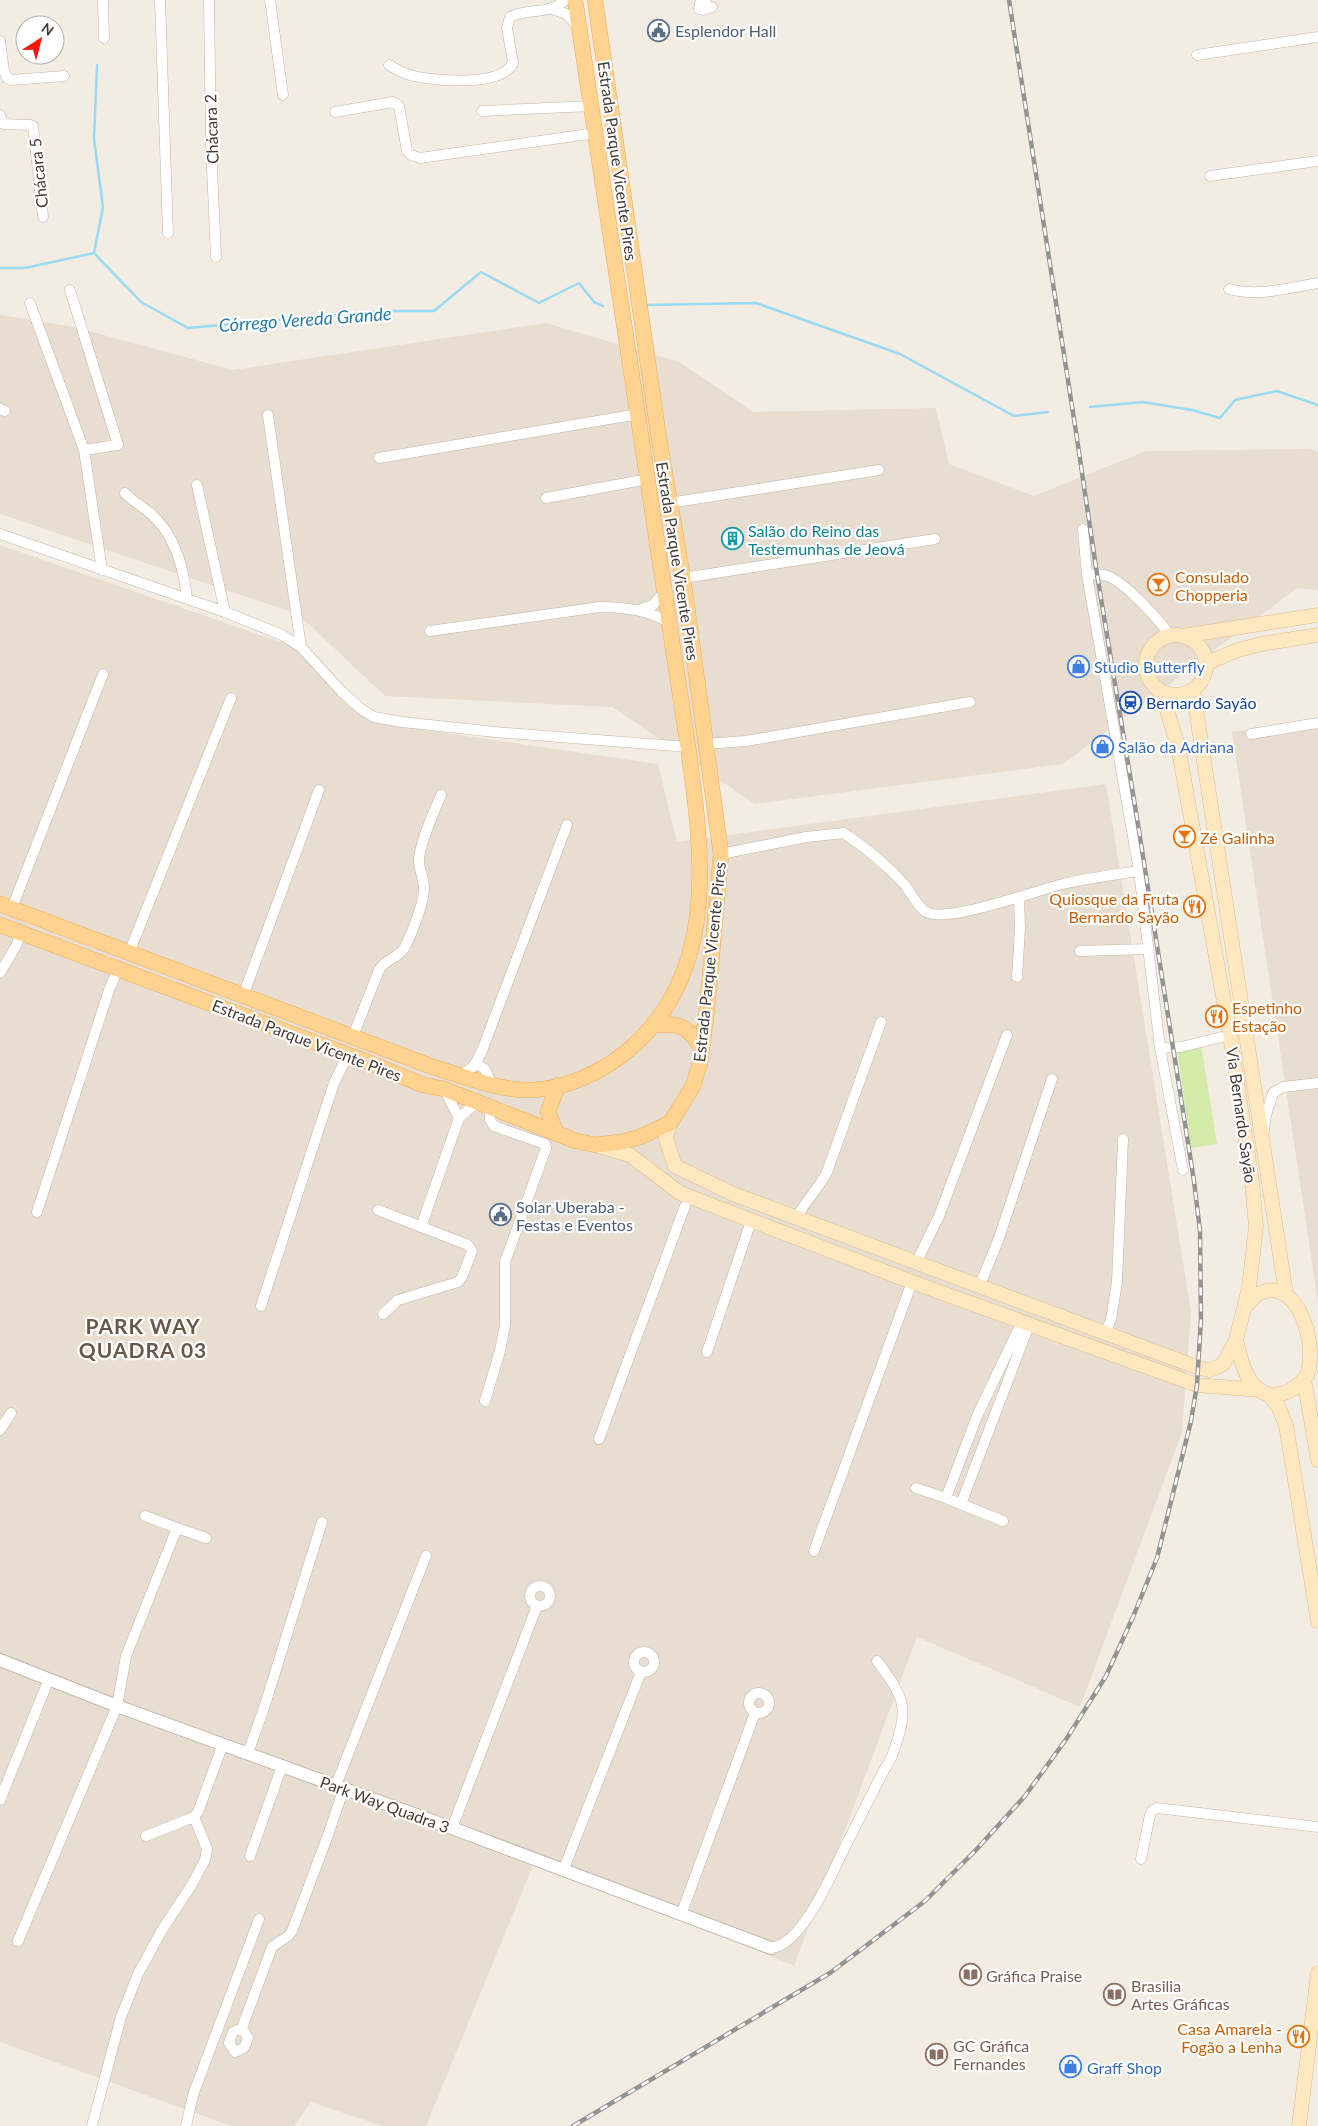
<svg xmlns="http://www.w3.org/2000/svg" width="1318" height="2126" font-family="Lato,sans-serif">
<rect width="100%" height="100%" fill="#f3ece2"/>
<path fill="#e7ddd0" d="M0 315 74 327 233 370 546 323 679 362 753 412 936 408 949 464 1034 496 1146 451 1309 449 1318 452V590L1297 588 1063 764 755 804 612 707 385 696 298 614 0 514Z
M0 545 295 647 376 723 658 764 677 842 1106 784 1191 1312 1182 1432 1080 1707 917 1637 794 1966 536 1858 426 2126H382L311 2102 294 2126H231L0 2042Z
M1318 719V1302L1232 732Z"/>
<path fill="#d4eaa8" d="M1201 1045 1217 1144 1191 1148 1177 1049Z"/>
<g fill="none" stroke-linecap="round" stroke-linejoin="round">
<path stroke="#99daf5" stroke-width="2.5" d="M94 253 103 207 94 139 97 65
M0 268H25L94 253 141 302 188 328 380 311H434L481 272 539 303 579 283 594 302 603 306
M647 305 756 303 900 354 1014 416 1048 412
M1090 407 1143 402 1192 410 1220 418 1235 400 1277 391 1318 405"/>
<defs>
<path id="minor" d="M103 0 104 38
M160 0 168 233
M209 0 211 145 216 257
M270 0 283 95
M706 0 700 3 699 9 703 10 712 7
M553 9 566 14 578 26
M0 41 4 71 7 78 12 80 64 76
M1197 55 1318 37
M389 65C397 70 404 74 414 76 435 81 502 87 513 63L507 28 510 17C528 8 550 15 565 0
M482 111 592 106
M335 112 393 102 399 106 407 151 411 155 420 158 596 133
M0 115 3 124 30 125 33 126 43 217
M1210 176 1318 161
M1229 289C1258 297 1289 288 1318 283
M70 290 118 445 84 450
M30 303 84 450 102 570
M0 409 5 411
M268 415 301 647
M379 458 639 414
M197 485 225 612
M125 493C133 502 144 507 152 515 176 536 184 569 187 599
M546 498 648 479
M669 503 879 470
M1083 529 1087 575 1139 871 1160 1048 1183 1170
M0 534 225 612 282 635 301 647 342 692 361 709 374 717 402 722 495 732 688 747
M1087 575C1094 574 1103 574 1110 577 1127 585 1160 620 1170 636
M683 578 935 539
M638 610 653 605 664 592
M430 631 600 607C623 607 648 610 668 622
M1251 734 1318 723
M705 744 746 741 970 702
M721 854 806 837 844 833C866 848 887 865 905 885 911 893 917 906 926 912 947 924 1037 890 1063 884 1088 878 1114 875 1139 871
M12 908 103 674
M1080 951 1148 949
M129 953 231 698
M0 973 16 946 21 933
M1017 977 1020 928 1019 897
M243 996 319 790
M353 1036 379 970C385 959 399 958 405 947 412 933 424 903 424 888 424 878 418 868 419 858 422 837 433 815 441 795
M1160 1048 1181 1047 1230 1035
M475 1063 485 1069 492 1085
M462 1075 475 1065 483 1048 567 825
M444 1089 459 1118
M1264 1131 1266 1115 1273 1093 1283 1087 1318 1083
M378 1210 468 1245 472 1251 462 1277 458 1282 398 1300 383 1314
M37 1212 109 990 118 969
M796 1218C805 1202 818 1189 827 1172L881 1022
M421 1227 459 1118 477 1102
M917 1261 939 1216 1007 1035
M980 1285 999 1238 1052 1079
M261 1306 334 1083 348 1055
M1105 1334 1111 1319 1117 1282 1123 1139
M707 1352 751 1221
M485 1401 500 1351 505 1325V1262L546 1148 545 1144 494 1126 490 1120 489 1107
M0 1430 11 1413
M599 1439 685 1206
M916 1488 946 1498 1003 1521
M946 1498 977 1416 1022 1322
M961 1504 1029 1325
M145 1516 177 1528
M814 1551 912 1282
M530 1596a10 10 0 1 1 20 0a10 10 0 1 1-20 0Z
M634 1662a10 10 0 1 1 20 0a10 10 0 1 1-20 0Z
M749 1703a10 10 0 1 1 20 0a10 10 0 1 1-20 0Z
M248 1753 265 1705 322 1522
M336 1785 426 1556
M0 1800 49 1679
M452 1828 537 1606
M146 1836 194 1817 198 1812 223 1744
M250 1856 282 1766
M1141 1859 1150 1815 1152 1811 1157 1808 1318 1827
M563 1871 641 1672
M681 1915 755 1713
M18 1941 117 1706 126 1656 177 1528 206 1538
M771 1948C802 1945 832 1874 844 1849 860 1818 875 1786 892 1756 909 1708 907 1701 877 1661
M242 2028 248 2038 244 2048 235 2052 229 2043 233 2032 242 2028 272 1947 288 1936 292 1931 328 1835 344 1788
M92 2126 121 2017 138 1974 162 1930 191 1886 205 1860 207 1849 194 1817
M186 2126 193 2095 259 1919"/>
<path id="tertiary" d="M0 1660 117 1706 452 1828 771 1948"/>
<path id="secondary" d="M1146 665a30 30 0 1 1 60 0a30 30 0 1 1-60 0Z
M1183 636 1318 615
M1207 663 1238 650 1261 644 1318 635
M1193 690 1286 1294
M670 1123 666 1139 675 1166 733 1194 1199 1368 1209 1370 1218 1367 1224 1363 1236 1340 1249 1288 1256 1226 1252 1182 1230 1035 1178 746 1161 691
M599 1146 630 1155 680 1193 912 1282 1197 1385 1260 1390
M1236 1340C1241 1359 1246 1389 1268 1394 1276 1396 1288 1393 1294 1388 1299 1384 1304 1380 1307 1375 1318 1347 1299 1276 1260 1293 1255 1295 1250 1302 1246 1306
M1304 1379 1318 1460
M1268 1394 1278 1406 1286 1425 1318 1621
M1299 2126 1318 1973"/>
<path id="primary" d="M0 904 433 1067C465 1076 498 1091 532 1090 565 1089 600 1073 625 1053 720 976 703 854 688 747L575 0
M0 925 367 1062 423 1085 444 1089 576 1141 596 1145 621 1142 640 1137 670 1123 693 1086 700 1063 707 1009 721 854 683 578 659 439 595 0
M655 1025C681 1023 688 1026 702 1049
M557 1134 548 1112 558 1085"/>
</defs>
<use href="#minor" stroke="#c1b5a7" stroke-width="11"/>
<use href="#tertiary" stroke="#c1b5a7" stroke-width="14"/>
<use href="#secondary" stroke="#d9be90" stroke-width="15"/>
<use href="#primary" stroke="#ebae58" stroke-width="16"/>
<use href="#minor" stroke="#fff" stroke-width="10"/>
<use href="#tertiary" stroke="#fff" stroke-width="12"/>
<use href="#secondary" stroke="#ffe8c0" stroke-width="14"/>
<use href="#primary" stroke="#ffd28f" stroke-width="15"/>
<defs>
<path id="rail" d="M573 2126 830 1973 925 1901 976 1850 1025 1796 1067 1738 1106 1676 1133 1617 1157 1558 1191 1421 1197 1385 1201 1319 1200 1231 1194 1181 1137 818 1097 574 1076 432 1009 0"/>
</defs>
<use href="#rail" stroke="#939393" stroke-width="4.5"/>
<use href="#rail" stroke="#fff" stroke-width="2.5" stroke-dasharray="8" stroke-linecap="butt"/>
</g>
<defs>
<symbol id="civic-ring" viewBox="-11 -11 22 22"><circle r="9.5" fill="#fff" stroke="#5c6f8a" stroke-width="1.5"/><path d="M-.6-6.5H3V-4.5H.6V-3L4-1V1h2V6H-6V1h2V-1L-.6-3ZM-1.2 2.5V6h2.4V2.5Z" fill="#5c6f8a"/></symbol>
<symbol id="building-ring" viewBox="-11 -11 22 22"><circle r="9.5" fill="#fff" stroke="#0f9aa8" stroke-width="1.5"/><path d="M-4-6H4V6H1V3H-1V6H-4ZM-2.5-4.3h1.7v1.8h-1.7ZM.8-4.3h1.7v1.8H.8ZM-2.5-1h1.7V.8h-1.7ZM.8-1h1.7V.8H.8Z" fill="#0f9aa8"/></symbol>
<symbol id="bar-ring" viewBox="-11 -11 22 22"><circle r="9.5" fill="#fff" stroke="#e8710a" stroke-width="1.5"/><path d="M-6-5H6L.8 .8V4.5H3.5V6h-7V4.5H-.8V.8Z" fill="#e8710a"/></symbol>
<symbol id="shop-ring" viewBox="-11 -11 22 22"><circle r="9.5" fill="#fff" stroke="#3f7fe0" stroke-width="1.5"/><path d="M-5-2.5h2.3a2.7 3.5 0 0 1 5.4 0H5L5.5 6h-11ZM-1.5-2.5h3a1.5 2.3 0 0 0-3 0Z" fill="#3f7fe0"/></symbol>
<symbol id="station-ring" viewBox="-11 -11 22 22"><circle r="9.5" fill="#fff" stroke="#1a4fb4" stroke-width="1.5"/><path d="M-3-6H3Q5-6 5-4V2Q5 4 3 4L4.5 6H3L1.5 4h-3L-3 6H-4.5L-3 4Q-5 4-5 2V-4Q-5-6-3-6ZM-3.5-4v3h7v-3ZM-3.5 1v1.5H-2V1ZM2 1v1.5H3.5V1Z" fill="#1a4fb4"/></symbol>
<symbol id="restaurant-ring" viewBox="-11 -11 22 22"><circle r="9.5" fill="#fff" stroke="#e8710a" stroke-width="1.5"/><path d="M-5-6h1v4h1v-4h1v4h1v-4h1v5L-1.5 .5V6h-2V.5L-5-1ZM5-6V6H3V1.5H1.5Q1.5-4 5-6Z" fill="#e8710a"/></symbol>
<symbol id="library-ring" viewBox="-11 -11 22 22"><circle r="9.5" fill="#fff" stroke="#8d6e63" stroke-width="1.5"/><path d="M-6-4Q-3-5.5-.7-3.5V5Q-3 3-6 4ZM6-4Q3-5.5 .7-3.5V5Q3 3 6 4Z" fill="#8d6e63"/></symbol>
</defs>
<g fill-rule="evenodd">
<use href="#civic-ring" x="646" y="18" width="25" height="25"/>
<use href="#building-ring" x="720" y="526" width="25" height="25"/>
<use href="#bar-ring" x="1146" y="572" width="25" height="25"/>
<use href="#shop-ring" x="1066" y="654" width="25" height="25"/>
<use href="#station-ring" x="1118" y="690" width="25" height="25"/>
<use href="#shop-ring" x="1090" y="734" width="25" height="25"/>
<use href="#bar-ring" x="1172" y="824" width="25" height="25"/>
<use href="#restaurant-ring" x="1182" y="894" width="25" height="25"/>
<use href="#restaurant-ring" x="1204" y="1004" width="25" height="25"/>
<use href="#civic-ring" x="488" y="1202" width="25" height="25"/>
<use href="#library-ring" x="958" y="1962" width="25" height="25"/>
<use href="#library-ring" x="1102" y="1982" width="25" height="25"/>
<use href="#restaurant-ring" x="1286" y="2024" width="25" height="25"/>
<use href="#library-ring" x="924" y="2042" width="25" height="25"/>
<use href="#shop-ring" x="1058" y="2054" width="25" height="25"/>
</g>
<g text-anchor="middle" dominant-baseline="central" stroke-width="4.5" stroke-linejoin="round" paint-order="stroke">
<g font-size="16" fill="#4e5e75" stroke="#fff" text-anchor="start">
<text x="675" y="30">Esplendor Hall</text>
<text x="516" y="1206">Solar Uberaba -<tspan x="516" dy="18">Festas e Eventos</tspan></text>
</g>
<g font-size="16" fill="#443b32" stroke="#fff">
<text transform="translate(211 129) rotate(-92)">Chácara 2</text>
<text transform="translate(618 161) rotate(82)">Estrada Parque Vicente Pires</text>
<text transform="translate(38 173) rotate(-96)">Chácara 5</text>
<text transform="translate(678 561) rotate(81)">Estrada Parque Vicente Pires</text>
<text transform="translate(709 962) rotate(-84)">Estrada Parque Vicente Pires</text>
<text transform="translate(307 1040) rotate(21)">Estrada Parque Vicente Pires</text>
<text transform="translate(1242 1115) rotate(82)">Via Bernardo Sayão</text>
<text transform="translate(385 1804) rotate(20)">Park Way Quadra 3</text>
</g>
<g font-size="16" fill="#0d838f" stroke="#fff" text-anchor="start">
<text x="748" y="530">Salão do Reino das<tspan x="748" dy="18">Testemunhas de Jeová</tspan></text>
</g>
<g font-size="16" fill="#c56008" stroke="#fff" text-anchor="start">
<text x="1175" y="576">Consulado<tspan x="1175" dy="18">Chopperia</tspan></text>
<text x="1200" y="837">Zé Galinha</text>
<text x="1179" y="898" text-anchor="end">Quiosque da Fruta<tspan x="1179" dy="18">Bernardo Sayão</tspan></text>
<text x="1232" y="1007">Espetinho<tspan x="1232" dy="18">Estação</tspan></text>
<text x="1282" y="2028" text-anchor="end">Casa Amarela -<tspan x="1282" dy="18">Fogão a Lenha</tspan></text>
</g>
<g font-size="16" fill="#366cbe" stroke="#fff" text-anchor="start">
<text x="1094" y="666">Studio Butterfly</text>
<text x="1118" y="746">Salão da Adriana</text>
<text x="1087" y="2067">Graff Shop</text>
</g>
<g font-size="16" fill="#164399" stroke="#fff" text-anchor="start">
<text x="1146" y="702">Bernardo Sayão</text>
</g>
<g font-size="16" fill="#785e54" stroke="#fff" text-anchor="start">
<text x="986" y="1975">Gráfica Praise</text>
<text x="1131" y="1985">Brasilia<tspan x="1131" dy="18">Artes Gráficas</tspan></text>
<text x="953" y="2045">GC Gráfica<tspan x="953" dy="18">Fernandes</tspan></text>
</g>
<g font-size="18" font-style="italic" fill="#237ea6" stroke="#fff">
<text transform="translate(305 319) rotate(-4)">Córrego Vereda Grande</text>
</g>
<g font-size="21" font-weight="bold" letter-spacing="1" fill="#685849" stroke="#fff">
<text x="143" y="1325">PARK WAY<tspan x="143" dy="24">QUADRA 03</tspan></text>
</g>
</g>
<g transform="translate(40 40) rotate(36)"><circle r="24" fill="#ffffff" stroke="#b4b1ad"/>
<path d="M0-4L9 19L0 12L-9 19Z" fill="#ff150d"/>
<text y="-8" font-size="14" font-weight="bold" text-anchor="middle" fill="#443b32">N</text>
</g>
</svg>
